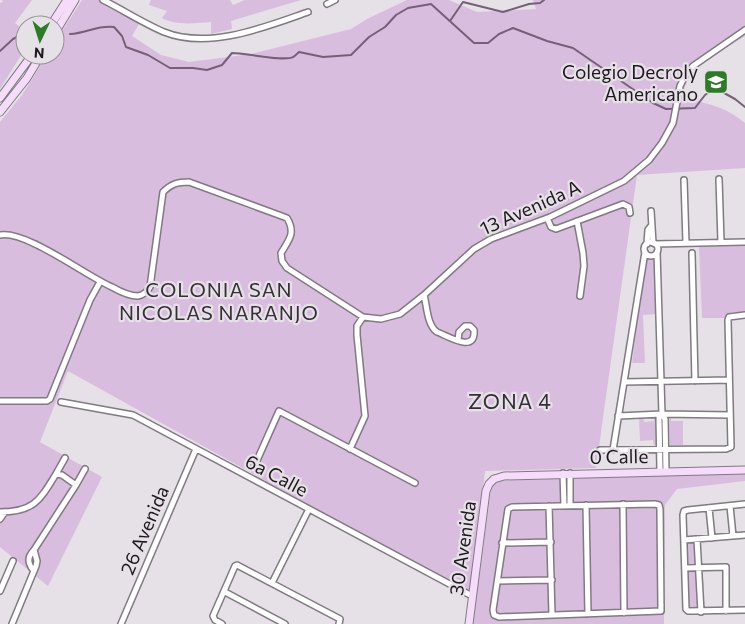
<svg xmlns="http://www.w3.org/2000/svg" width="745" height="624" font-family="Commissioner,sans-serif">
<rect width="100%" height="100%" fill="#e6e0e7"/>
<path fill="#d9bdde" d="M2 0H32L15 23 25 31V49L0 89V3L3 2Z
M82 0H98L140 22 132 36 161 55 189 62 251 54 351 29 367 19 407 0H449L477 12 536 9 533 0H745V36C730 46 697 63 688 78 685 84 684 90 683 97 709 105 723 105 745 123V168L637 175 596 468 485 471 471 595 68 371 40 442 102 477 48 586 0 547V122L22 95 47 55H55V42Z
M151 0H230L233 5 245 0H301L231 21 232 29 211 34V22C195 23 177 26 162 18L167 11 149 5Z
M745 246V312H731V318H702L699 247Z
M646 256 650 257 655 256 657 314 643 315 645 363H632Z
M654 416H657V445H654L653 440 640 441 639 417H643L644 422 654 421Z
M669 416H671V421H683V445H670Z
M745 472V481L677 489 665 505 664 624H473L492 481Z
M695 540 696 563 687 564V541Z
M697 568 698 609H687L686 569Z"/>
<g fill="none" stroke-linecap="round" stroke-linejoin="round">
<path stroke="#766079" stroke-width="2" d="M450 21 463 2 503 12 529 4 540 3 544 0
M70 34C87 33 97 25 114 27L122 36 126 47 148 55 170 68H193L207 70 222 65 232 53C245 53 285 62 293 57 295 56 297 54 299 52L323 57 351 55 369 37 385 27 396 15 408 8 431 4 474 43H488L499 34 513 28 547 41 573 48 653 103 666 109 695 108 705 95 715 88 735 99 745 107
M0 51 13 39 25 33"/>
<defs>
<path id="street" d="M103 0C123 10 143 23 164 32 209 50 265 27 308 12
M327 4 335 0
M719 179 721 242
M684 180 686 243
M651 211 653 243
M547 218 551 227 556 229 623 204 629 207 630 213
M577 221 583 253 584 266 580 296
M0 235C26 230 86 276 112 287 119 291 130 296 138 296 144 295 147 292 150 287L163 192C171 184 177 182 189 182L287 218C296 233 289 240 281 253L282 261 287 268 363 317 381 319 400 314 424 295 474 249 491 239 550 217 624 181 649 160 662 143 673 123 680 86 685 76 693 66 745 30
M644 249a7 7 0 1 1 14 0a7 7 0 1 1-14 0Z
M647 244 648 230 651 226
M655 244 745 242
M657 252 662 414 665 419 666 471
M692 253 695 381
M424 295C427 306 427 325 437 332 448 336 476 354 474 330L470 326H465L459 332 458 340
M624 382 729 380
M0 401H47L50 399 90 300 100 282
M61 402 133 415 472 596
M618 416 662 414 730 415
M350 449 365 416 357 335V326L363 317
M600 450 726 449 731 447 728 320 729 317 745 315
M613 450 645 252
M254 467 279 411 415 483
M660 471 659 418 662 414
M563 473 564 506
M570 473V506
M56 474 65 458
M76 485 85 469
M623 504 624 613
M655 504 659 505 660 509 661 611 499 617 494 615 493 610 508 509 512 507Z
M745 504 688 510 684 511 683 515 686 609 688 611 745 610
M586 505 588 614
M549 506 552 615
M730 506 733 536
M709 508 712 538
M0 512C34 512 40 500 56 474L62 475 76 485 34 550C27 557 27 563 34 571
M0 519 5 512
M697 539 701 612
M684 540 745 535
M502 543 551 542
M685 568 726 567V611
M498 581 552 580
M272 583 309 509
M0 591 13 561
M225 592 285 624
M12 624 36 566 37 561 34 550
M121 624 196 449
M222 624 215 620 213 616 235 566 237 565 338 618 340 619 339 624"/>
<path id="secondary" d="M51 25 67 0
M55 33 75 0
M0 98 32 55
M0 112 27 78 41 55
M469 624 486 491 489 484 494 479 504 476 745 470"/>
</defs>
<use href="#street" stroke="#807a81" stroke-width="8"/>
<use href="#secondary" stroke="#807a81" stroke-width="9"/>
<use href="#street" stroke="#fff" stroke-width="5"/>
<use href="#secondary" stroke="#f5dcfa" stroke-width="7"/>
</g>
<defs>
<symbol id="school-square" viewBox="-11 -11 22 22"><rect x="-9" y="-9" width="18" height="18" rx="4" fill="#2d7c25" stroke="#e6e0e7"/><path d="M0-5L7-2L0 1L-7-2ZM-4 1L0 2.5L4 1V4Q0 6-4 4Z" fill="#fff"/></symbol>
</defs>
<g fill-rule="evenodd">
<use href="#school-square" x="702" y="68" width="28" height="28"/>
</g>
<g text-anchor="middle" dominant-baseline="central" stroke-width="4.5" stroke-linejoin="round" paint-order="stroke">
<g font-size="19" fill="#1d1a1d" stroke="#e6e0e7" text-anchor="end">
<text x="698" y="71">Colegio Decroly<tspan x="698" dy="22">Americano</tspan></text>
</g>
<g font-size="19" fill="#1d1a1d" stroke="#e6e0e7">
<text transform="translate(530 207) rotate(-24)">13 Avenida A</text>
<text transform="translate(619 456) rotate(-1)">0 Calle</text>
<text transform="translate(277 475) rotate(28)">6a Calle</text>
<text transform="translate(144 530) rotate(-67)">26 Avenida</text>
<text transform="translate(462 548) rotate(-82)">30 Avenida</text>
</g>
<g font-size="20" letter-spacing="1" fill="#353036" stroke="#e6e0e7">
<text x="219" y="289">COLONIA SAN<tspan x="219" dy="23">NICOLAS NARANJO</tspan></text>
</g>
<g font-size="21" letter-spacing="1" fill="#353036" stroke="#e6e0e7">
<text x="510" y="400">ZONA 4</text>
</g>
</g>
<g transform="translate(40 40) rotate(184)"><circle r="24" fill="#e6e0e7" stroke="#969196"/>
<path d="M0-4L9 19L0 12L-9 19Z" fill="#2d7c25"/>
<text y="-8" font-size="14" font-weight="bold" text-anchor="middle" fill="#1d1a1d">N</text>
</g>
</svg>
